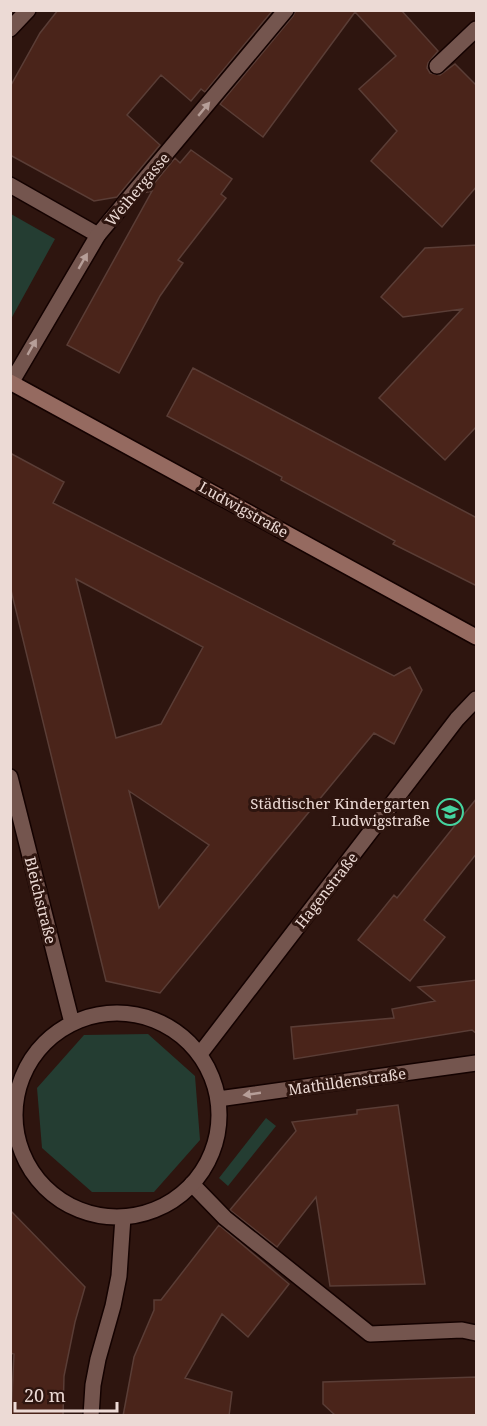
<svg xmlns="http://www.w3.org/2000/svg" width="487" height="1426" font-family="'Noto Serif',serif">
<rect width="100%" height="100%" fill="#2e150f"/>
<path fill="#243d32" d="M11 214 55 239 11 319Z
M148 1034 195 1076 200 1140 154 1192H92L42 1148 37 1088 84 1035Z
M266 1118 276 1126 228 1186 219 1178Z"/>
<path fill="#4a241a" stroke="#5a3d36" stroke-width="1.5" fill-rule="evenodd" d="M58 10H273L205 92 201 89 191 101 161 75 127 115 160 145 117 197 94 201 10 155V87L40 33Z
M296 10H401L438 51 428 63 427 68 430 73 440 75 455 64 477 86V186L442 227 371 161 397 131 359 89 396 56 355 12 263 137 220 104 293 16Z
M191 150 232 179 221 194 226 198 178 260 183 263 160 296 119 373 67 345 152 191 147 192 175 158 180 163Z
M477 245V426L445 460 379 398 462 309 403 317 381 297 425 248Z
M193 368 477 518V586L393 544 395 541 281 480 282 477 167 416Z
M10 453 64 482 53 503 394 676 410 667 422 690 394 744 374 733 160 993 106 981 10 586ZM76 579 203 647 161 724 116 738ZM129 791 209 845 159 908Z
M477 798V853L424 920 445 937 410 981 358 940 394 895 397 898Z
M477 980V1034L472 1030 294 1059 291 1027 394 1018 392 1009 435 1001 418 987Z
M398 1105 425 1284 330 1286 316 1197 277 1247 230 1210 296 1131 292 1122 357 1114V1110Z
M10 1210 85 1287 75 1322 64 1376 63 1416H11L14 1354 10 1353Z
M219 1225 289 1284 248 1337 222 1314 185 1378 232 1392 229 1416H123L134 1357 154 1310V1300H161Z
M477 1377V1416H336L323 1404V1382Z"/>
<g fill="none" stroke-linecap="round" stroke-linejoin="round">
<defs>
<path id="service" d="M437 66 476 29
M10 185 98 235
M192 1184 225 1218 370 1334 462 1330 476 1333"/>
<path id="minor" d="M10 29 28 10
M11 383 98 235 286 10
M10 777 72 1023
M15 1115a102 102 0 1 1 204 0a102 102 0 1 1-204 0Z
M200 1054 457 719 476 699
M218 1099 476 1063
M91 1416 93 1385 98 1359 113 1306 119 1276 123 1217"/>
<path id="secondary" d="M10 382 476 637"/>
</defs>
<use href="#service" stroke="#140200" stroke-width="18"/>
<use href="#minor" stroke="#140200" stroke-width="18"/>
<use href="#secondary" stroke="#140200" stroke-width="18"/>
<use href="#service" stroke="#74554e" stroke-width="15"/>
<use href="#minor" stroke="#74554e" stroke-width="15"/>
<use href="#secondary" stroke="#956a60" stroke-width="15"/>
</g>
<defs><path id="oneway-solid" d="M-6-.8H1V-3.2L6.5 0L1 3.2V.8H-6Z" transform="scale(1.5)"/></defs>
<g fill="#b69e98">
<use href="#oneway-solid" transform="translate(204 109) rotate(-50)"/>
<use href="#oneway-solid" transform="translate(83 261) rotate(-60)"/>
<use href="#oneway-solid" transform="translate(32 347) rotate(-60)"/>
<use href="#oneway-solid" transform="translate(252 1094) rotate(172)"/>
</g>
<defs>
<symbol id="school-ring" viewBox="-11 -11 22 22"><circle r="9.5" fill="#2e150f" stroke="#45d49f" stroke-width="1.5"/><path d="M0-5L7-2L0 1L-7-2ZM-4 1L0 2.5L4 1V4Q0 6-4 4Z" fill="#45d49f"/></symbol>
</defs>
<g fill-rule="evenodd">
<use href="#school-ring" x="435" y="797" width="30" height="30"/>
</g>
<g text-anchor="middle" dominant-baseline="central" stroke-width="6" stroke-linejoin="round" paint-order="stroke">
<g font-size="15" fill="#ecdad5" stroke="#2e150f">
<text transform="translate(137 189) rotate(-50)">Weihergasse</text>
<text transform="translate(244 509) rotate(29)">Ludwigstraße</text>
<text transform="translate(326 890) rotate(-52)">Hagenstraße</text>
<text transform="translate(41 900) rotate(76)">Bleichstraße</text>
<text transform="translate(347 1081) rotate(-8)">Mathildenstraße</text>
</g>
<g font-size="15" fill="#ecdad5" stroke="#2e150f" text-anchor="end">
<text x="430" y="803">Städtischer Kindergarten<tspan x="430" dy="17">Ludwigstraße</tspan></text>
</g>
</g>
<rect width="487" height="1426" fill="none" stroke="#ecdad5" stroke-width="24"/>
<path d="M15 1402v9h102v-9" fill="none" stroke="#ecdad5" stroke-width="3"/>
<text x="24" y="1402" font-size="18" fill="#ecdad5" stroke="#2e150f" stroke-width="4.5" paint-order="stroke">20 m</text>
</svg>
